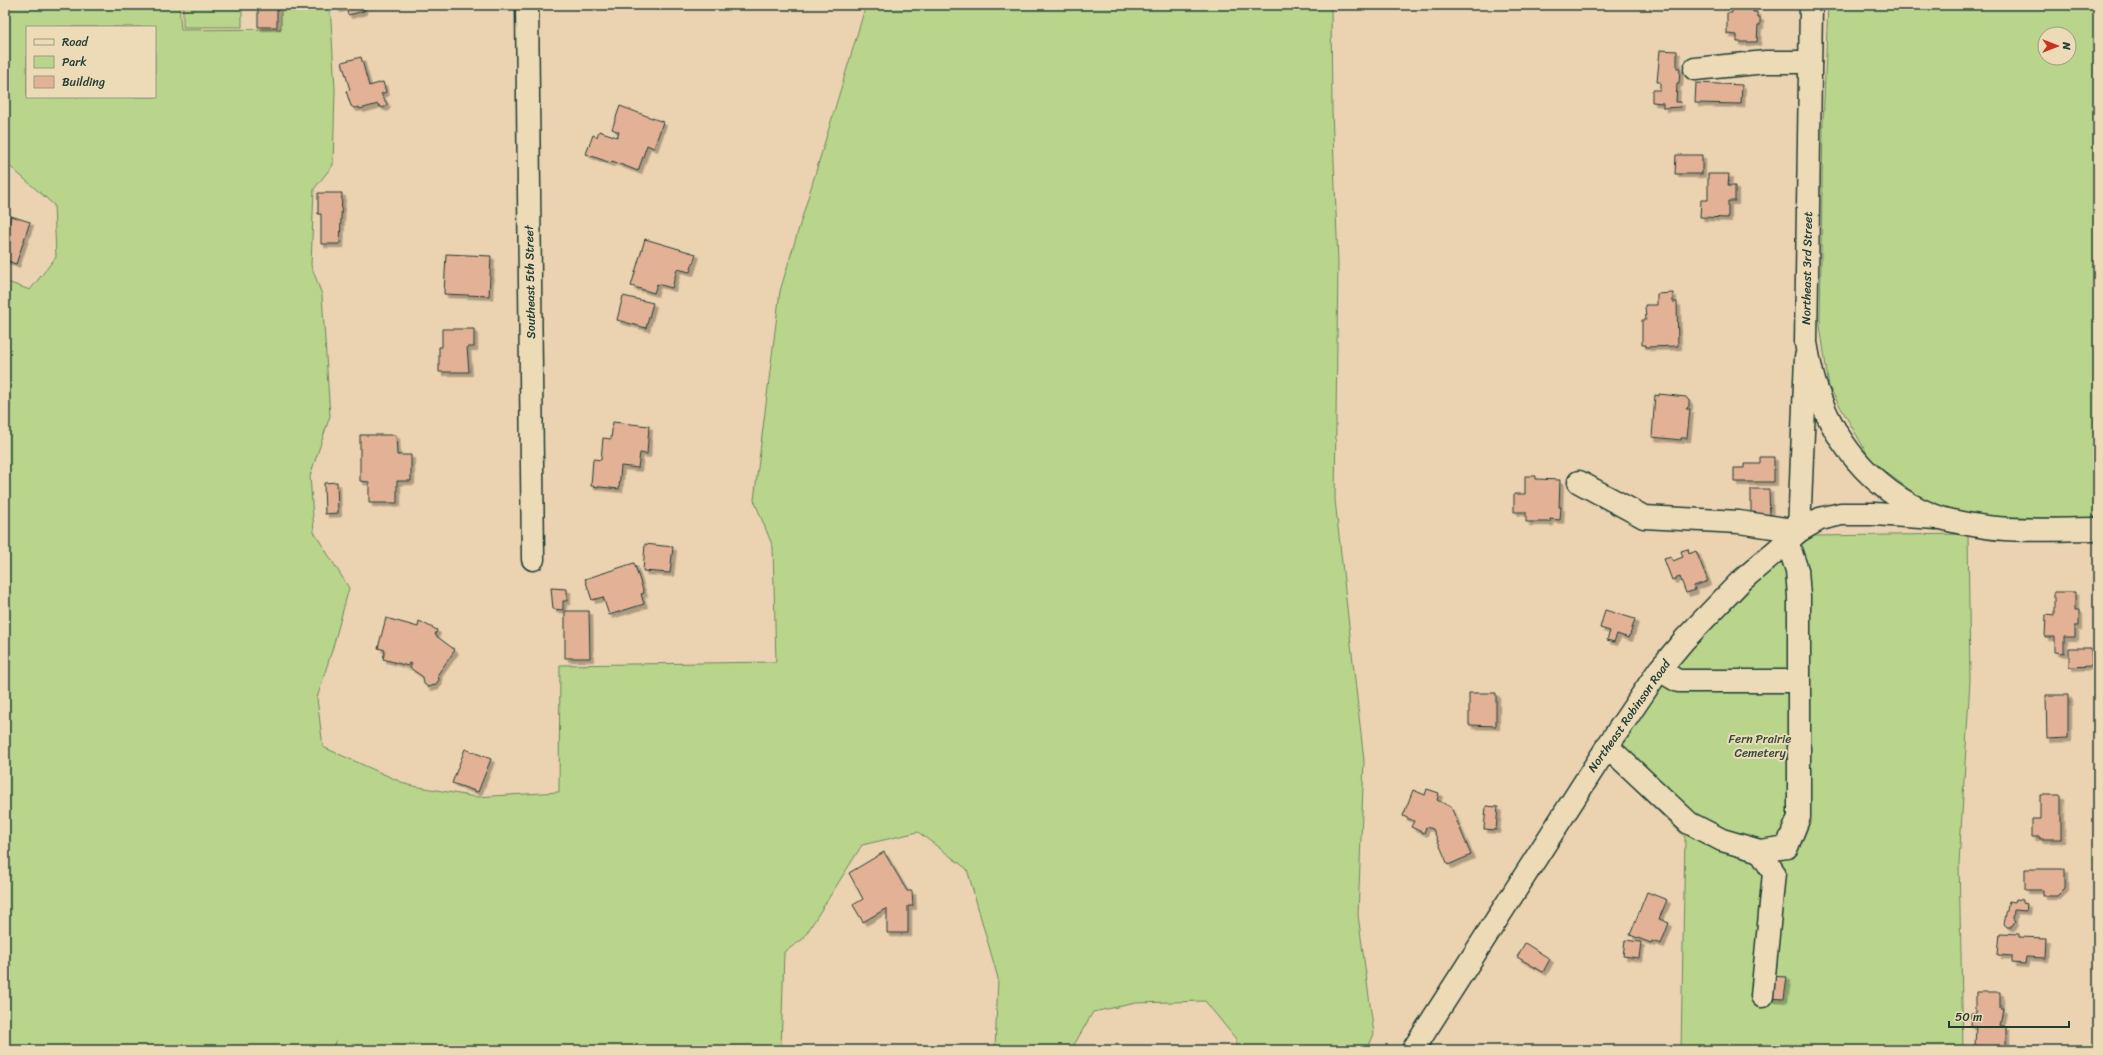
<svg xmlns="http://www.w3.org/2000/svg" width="2103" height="1055" font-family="Sriracha,sans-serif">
<defs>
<filter id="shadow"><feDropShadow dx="3.5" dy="3.5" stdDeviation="0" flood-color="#0004"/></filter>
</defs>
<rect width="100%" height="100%" fill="#ebd2b0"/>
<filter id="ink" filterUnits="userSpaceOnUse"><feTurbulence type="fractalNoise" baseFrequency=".025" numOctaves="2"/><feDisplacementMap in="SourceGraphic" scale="8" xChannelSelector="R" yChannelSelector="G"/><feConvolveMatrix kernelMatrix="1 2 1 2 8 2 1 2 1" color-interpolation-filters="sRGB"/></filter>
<g filter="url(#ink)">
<path fill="#b9d48b" stroke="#6c8860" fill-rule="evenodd" d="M5 5H179L181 30 281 29V5H329L331 21 335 90 333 165 314 189 311 265 322 295 330 416 310 476 314 532 349 588 333 647 317 698 323 747 408 785 476 797 559 792 560 665 776 662 773 547 754 500 780 291 866 5H1331L1332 111 1338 262 1335 500 1364 761 1358 915 1374 1034 1367 1050H1236V1039L1205 1001 1136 1003 1093 1012 1071 1050H995L998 978 967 869 918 832 862 845 803 939 784 952 781 1050H332L336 1040 331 1050H5V281L30 290 56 257 54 205 5 162ZM27 27H155V97H27Z
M183 5H242V27H183Z
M1828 5H2098V519L1973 516 1925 501 1872 462 1829 387 1820 325 1823 123ZM2045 34H2069V58H2045Z
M1968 534 1970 680 1959 864 1963 1050H1681L1685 837 1605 760 1669 672 1784 555 1814 536Z"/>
<path fill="#e3b196" stroke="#1f3d34" filter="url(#shadow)" d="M258 5H277V27H258Z
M334 5H362L364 11 348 15 346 7 337 9Z
M1732 5H1753V12H1757V17H1760V25H1758L1757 42H1737V35L1727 34V13H1732Z
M1660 50 1677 51V68H1680L1679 83H1677L1676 102H1681L1680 107 1663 108V103L1652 102V90H1660V82H1657Z
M361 57 369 86 383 82 386 92 381 94 387 104 384 108 379 106 378 104 360 109 359 107 354 108 351 106 346 91 350 90 342 62Z
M1696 83 1742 85 1741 104 1695 103Z
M620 106 663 122 654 148 647 145 638 171 612 161 611 163 586 154 593 135 597 137 599 131 617 137 619 132 612 129Z
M1676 155H1702V174H1675Z
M1708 174H1729L1728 186H1735V201H1728V218L1700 217 1701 200H1708Z
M318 193H342L340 244H321V214H318Z
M11 216 30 222 16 264 5 260V235Z
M645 239 696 254 690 272 677 269 672 288 657 284 654 293 631 286Z
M446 254 491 256 489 296 444 294Z
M1673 293V302H1677L1678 346 1646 347V345H1642V320H1646L1645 305H1657V294Z
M623 296 653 303 646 328 617 320Z
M442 329H474V347H467L469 372H439V347H442Z
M1659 394 1686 397 1689 401V406L1686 409H1690L1687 438H1681V440L1652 437 1655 395 1659 396Z
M613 422 649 426 647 454 640 453 638 468 621 466 619 489 591 486 593 459 601 460 603 438 611 439Z
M360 435H396L397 455H411V481H397V503H369V482L360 481Z
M1760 457H1774V482H1734V468H1744V464H1760Z
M1525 476H1536V479L1560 480 1559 507H1561L1560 520 1550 519V522H1526V512H1514V494H1525Z
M337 482 338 513 325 514 324 483Z
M1751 489H1769L1770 519H1751Z
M645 544 673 547 670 573 643 571Z
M1688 549 1689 554 1696 551 1708 581 1694 586 1695 590 1686 593 1680 577 1672 580 1664 559 1671 557 1673 561 1683 557 1681 551Z
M634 563 644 593 641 594 644 604 609 615 603 597 592 600 585 579Z
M551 588 567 589V601H563V610L553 609Z
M2054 592H2075V610H2079V626H2075V637H2064V653L2055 652V637H2045L2046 615 2054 616Z
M1605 610 1635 619 1629 638 1617 634 1614 642 1607 640 1610 631 1600 628Z
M565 611H589L590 658H565Z
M386 618 418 627 419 621 437 630 435 635 455 650 438 674 439 680 435 685 428 687 424 684 423 677 410 668 412 664 409 663 408 666 383 659 385 650 378 648Z
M2069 648H2091L2092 666 2069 667Z
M1469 693H1496V726L1469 725Z
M2046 695H2068V738L2047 739Z
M465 749 491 759 478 792 452 783Z
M1427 789 1439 793 1437 800 1451 807 1471 855 1448 865 1433 829 1426 827 1424 833 1411 827 1414 821 1403 816 1413 790 1425 795Z
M2040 795H2061V839H2040V837H2032V819H2040Z
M1486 806 1498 807 1496 830 1484 829Z
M884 852 907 891H912L913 906H908V933H887V908L863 922 853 905 863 899 849 873Z
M2025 869H2065V888L2057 896H2043V890H2025Z
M1647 892 1667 900 1659 919 1669 923 1661 944 1652 941 1651 943 1630 935Z
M2016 899 2023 900V903L2027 904 2026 911 2014 910 2013 920 2015 922 2012 927H2007L2004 924 2009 901 2015 902Z
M2000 933 2019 934V937L2046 938 2045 958 2026 957 2025 964 2012 963V956L1998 955Z
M1625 940 1641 942 1639 958 1623 956Z
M1525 943 1550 959 1543 972 1517 957Z
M1768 976 1787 977 1784 999 1766 998Z
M1976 992H2000V1009H2003L2000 1026H2006V1047L1975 1046 1976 1026H1970L1971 1013H1976Z"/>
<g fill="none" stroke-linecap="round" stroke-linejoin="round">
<defs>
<path id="minor" d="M527 5 533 559
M1695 69 1766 62H1810
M1579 482 1644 517 1739 522 1799 531
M1799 531 1806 357
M1659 670 1678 681H1799
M1607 746 1689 823 1722 840 1760 851 1787 847 1799 817V597L1797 570 1787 541
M1760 851 1774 873 1762 996
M1413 1050 1611 741 1659 670 1685 639 1740 582 1799 531 1820 519 1841 514H1874L1937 518"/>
<path id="major" d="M1811 5 1806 343C1809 358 1811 375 1817 390 1837 449 1881 498 1941 518 1955 522 1971 525 1986 527 2022 532 2061 529 2098 529"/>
</defs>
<use href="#minor" stroke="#1f3d34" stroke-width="25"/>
<use href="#major" stroke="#1f3d34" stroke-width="25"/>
<use href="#minor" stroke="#eddab7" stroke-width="22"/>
<use href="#major" stroke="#eddab7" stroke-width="22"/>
</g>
</g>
<g text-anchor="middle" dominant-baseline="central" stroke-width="4" stroke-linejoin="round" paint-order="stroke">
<g font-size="12" fill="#1f3d34" stroke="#eddab7">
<text transform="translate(1807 268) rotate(-89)">Northeast 3rd Street</text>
<text transform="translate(530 282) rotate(-91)">Southeast 5th Street</text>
<text transform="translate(1629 716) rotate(-55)">Northeast Robinson Road</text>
</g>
<g font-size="12" fill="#2e4c3d" stroke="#eddab7">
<text x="1760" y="739">Fern Prairie<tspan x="1760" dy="14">Cemetery</tspan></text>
</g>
</g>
<rect width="2103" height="1055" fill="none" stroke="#eddab7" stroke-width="20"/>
<rect x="10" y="10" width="2083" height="1035" fill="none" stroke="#1f3d34" stroke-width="1.5" filter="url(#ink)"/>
<rect x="26" y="26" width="130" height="72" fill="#eddab7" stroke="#9b9b83"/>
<rect x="34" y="39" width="20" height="6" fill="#eddab7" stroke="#9b9b83"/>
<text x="62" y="46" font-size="12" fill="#1f3d34">Road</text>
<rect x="34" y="56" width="20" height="12" fill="#b9d48b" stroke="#9b9b83"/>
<text x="62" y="66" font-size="12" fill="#1f3d34">Park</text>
<rect x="34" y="76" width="20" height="12" fill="#e3b196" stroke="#9b9b83"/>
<text x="62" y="86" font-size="12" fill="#1f3d34">Building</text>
<g transform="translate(2057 46) rotate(90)"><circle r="19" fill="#eddab7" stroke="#9b9b83"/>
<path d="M0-3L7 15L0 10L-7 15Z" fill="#c8321e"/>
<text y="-6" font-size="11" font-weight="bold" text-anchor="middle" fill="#1f3d34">N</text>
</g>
<path d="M1949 1021v6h120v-6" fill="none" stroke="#1f3d34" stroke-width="2"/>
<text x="1955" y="1021" font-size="12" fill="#1f3d34" stroke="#eddab7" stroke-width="3" paint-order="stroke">50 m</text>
</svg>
